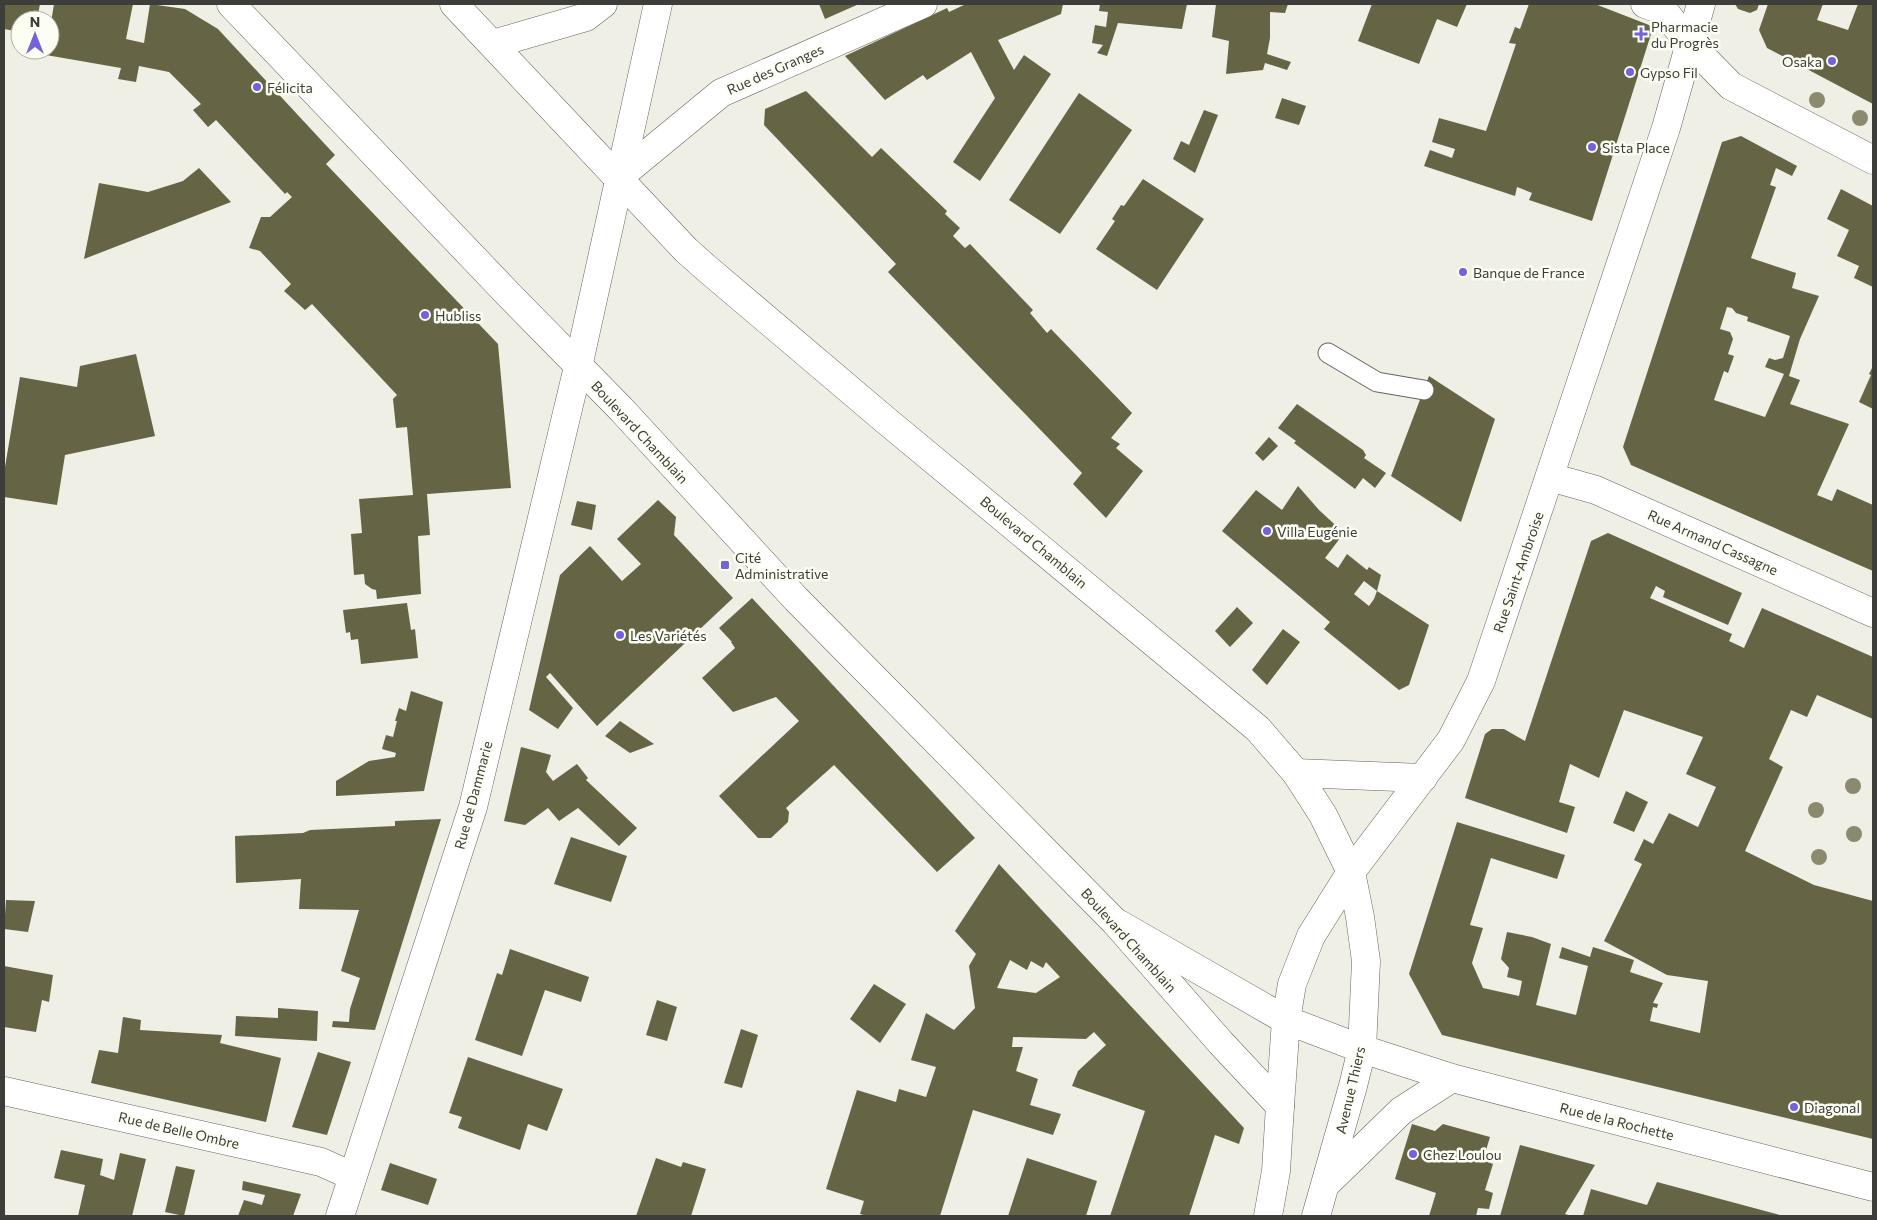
<svg xmlns="http://www.w3.org/2000/svg" width="1877" height="1220" font-family="Commissioner,sans-serif">
<rect width="100%" height="100%" fill="#efefe5"/>
<path fill="#656545" fill-rule="evenodd" d="M4 4H40L37 20H20V32L4 29Z
M54 4H133L126 39 144 43 150 4 185 9 218 29 335 155 326 164 498 344 511 488 427 494 430 535 418 536 421 594 377 599 376 590 372 589 365 584 364 574 354 575 351 534 362 533 359 499 413 495 407 427 396 428 393 399 397 395 312 304 305 310 284 291 291 284 260 251 249 248 261 217H270L292 197 287 192 285 194 216 120 208 127 193 110 201 104 169 72 139 66 136 82 118 79 121 68 46 55V50H50V29Z
M819 4H859L825 19Z
M966 4H1063L1061 14 998 40 1014 70 1024 55 1051 74 980 181 953 162 995 98 971 52 927 80 923 75 885 100 845 56 947 8 949 12Z
M1100 4H1187L1182 29 1118 23 1107 56 1097 53 1103 45 1092 43 1095 25 1106 27 1108 12 1099 11Z
M1216 4H1288L1285 13 1270 12V38L1267 54 1291 62 1287 70 1265 63 1263 70 1226 74 1229 41 1212 37Z
M1372 4H1467L1457 27 1437 19 1419 64 1358 41Z
M1529 4H1595L1649 25 1652 31 1592 221 1529 200 1532 193 1517 187 1515 196 1424 166 1430 150 1452 158 1455 149 1432 142 1439 118 1486 131 1516 44 1509 43 1515 27 1520 29Z
M1735 4H1759L1757 10 1750 13 1738 9Z
M1768 4H1823L1817 20 1848 30 1858 4H1873V104L1767 48 1759 30Z
M806 91 872 157 881 148 947 211 945 214 960 228 953 236 965 248 970 244 1033 310 1030 313 1047 333 1051 329 1132 413 1111 438 1120 444 1116 448 1143 471 1106 518 1073 484 1082 473 888 272 896 264 764 125 765 109Z
M1079 93 1132 130 1060 234 1009 200Z
M1282 98 1306 106 1299 125 1275 118Z
M1204 110 1218 115 1195 173 1173 159 1181 141 1189 145Z
M1741 136 1797 166 1792 176 1776 168 1770 185 1776 187 1751 258 1796 273 1792 288 1819 296 1800 339 1789 376 1800 380 1790 404 1849 424 1817 495 1832 501 1837 489 1873 505V571L1631 465 1623 447 1722 142ZM1727 307 1732 308 1736 313 1748 317 1747 321 1790 336 1783 358 1775 360 1769 358 1765 367 1784 374 1765 417 1714 400 1724 371 1728 373 1734 356 1728 354 1733 339 1730 332 1720 329Z
M199 168 231 202 84 259 99 183 148 192 183 181Z
M1143 179 1204 219 1157 290 1096 249 1115 221 1112 219 1121 205 1124 206Z
M1841 189 1873 206V287L1854 278 1859 266 1837 256 1849 230 1827 219Z
M136 354 155 436 65 455 57 505 4 497V473L20 377 77 387 80 366Z
M1873 366V409L1859 402 1871 375 1869 374Z
M1429 376 1495 419 1461 522 1391 476Z
M1297 404 1363 450 1366 455 1364 458 1386 473 1375 488 1363 478 1355 489 1294 443 1296 441 1278 428Z
M1269 437 1278 446 1263 461 1255 453Z
M1298 486 1319 510 1344 533 1325 558 1338 568 1347 554 1367 570 1369 567 1381 575 1377 591 1364 581 1354 594 1369 606 1374 599 1377 591 1429 625 1409 685 1399 690 1324 629 1330 622 1222 531 1256 490 1282 510Z
M658 500 676 517 674 535 733 598 597 726 550 673 546 677 573 708 558 729 529 710 560 575 590 546 622 581 641 564 617 539Z
M577 501 596 505 592 530 571 525Z
M1608 533 1742 593 1728 625 1663 597 1665 591 1656 586 1650 598 1732 634 1729 641 1744 648 1762 608 1873 657V719L1817 695 1807 717 1791 710 1769 759 1783 767 1745 851 1814 885 1873 901V1139L1442 1035 1409 974 1457 822 1565 855 1557 879 1491 858 1470 925 1483 928 1472 963 1483 988 1519 996 1522 981 1507 977 1509 968 1501 959 1507 932 1532 937 1551 944 1536 1005 1576 1015 1588 966 1559 958 1562 947 1590 957 1593 947 1634 960 1630 972 1663 983 1653 1003 1658 1004 1657 1008 1653 1007 1650 1021 1700 1033 1708 981 1667 975 1604 941 1642 864 1634 860 1644 839 1653 844 1669 813 1698 827 1716 787 1686 774 1703 737 1624 710 1599 778 1570 764 1559 802 1575 807 1567 833 1465 798 1485 734 1492 729H1504L1525 741 1591 541Z
M752 598 975 838 937 872 834 765 786 808 789 812 788 822 771 838H758L719 796 799 721 776 697 733 712 702 678 735 648 731 642H732L719 628Z
M407 603 411 630 415 629 418 658 361 664 358 639 351 640 350 632 346 633 343 610Z
M1237 607 1253 623 1230 647 1215 631Z
M1283 629 1300 642 1267 685 1252 670Z
M411 691 443 702 424 791 336 796V781L369 761 395 757 396 753 382 749 386 735 393 737 397 721H395L399 708 406 711Z
M620 721 654 744 630 753 605 736Z
M521 747 551 755 546 772 553 781 577 764 588 778 586 780 637 828 619 846 578 808 559 821 548 808 525 825 504 821Z
M1626 791 1648 802 1634 832 1613 823Z
M441 819 375 1030 332 1027 333 1021 349 1022 350 1009 360 978 341 971 359 910 299 909 301 879 236 883 235 836 303 833 310 830 395 826V821Z
M571 837 627 856 611 902 554 884Z
M999 864 1244 1128 1239 1144 1215 1135 1189 1216H1110L1145 1111 1072 1086 1078 1071 1106 1045 1094 1032 1086 1039 1013 1037 1012 1047H1023L1016 1071 1038 1079 1030 1105 1061 1114 1053 1135 973 1110 940 1216H867L860 1214 864 1201 826 1189 857 1090 896 1102 899 1089 926 1097 936 1067 911 1060 926 1013 954 1030 975 1008 969 966 976 954 955 931ZM1010 960 1027 970 1031 961 1043 968 1046 962 1060 977 1036 993 997 988Z
M6 900 35 901 28 932 4 929Z
M510 949 589 977 581 1002 545 990 522 1056 475 1040 497 973 502 975Z
M4 966 53 975 49 1002 42 1000 36 1032 4 1027Z
M874 984 906 1004 880 1043 850 1019Z
M657 1000 677 1007 667 1041 646 1035Z
M278 1008 318 1011 317 1041 235 1036 236 1016 278 1018Z
M123 1017 141 1020 140 1030 222 1035 220 1043 281 1058 266 1122 91 1083 99 1050 118 1053Z
M741 1029 758 1035 742 1088 724 1083Z
M318 1052 351 1062 327 1135 292 1127Z
M468 1057 563 1089 547 1131 528 1124 520 1150 458 1128 462 1117 449 1113Z
M1412 1124 1435 1131 1443 1124 1490 1137 1483 1160 1493 1164 1485 1190 1493 1193 1489 1209 1478 1208 1476 1216H1429L1436 1193 1395 1179Z
M1520 1145 1595 1165 1565 1214 1572 1216H1500Z
M61 1150 103 1159 100 1175 114 1180 120 1153 146 1159 132 1216H78L85 1185 54 1178Z
M656 1158 681 1167 683 1162 706 1169 691 1216H636Z
M1027 1158 1097 1181 1086 1216H1008Z
M390 1163 437 1179 428 1205 381 1190Z
M176 1166 195 1170 184 1216 165 1212Z
M243 1181 301 1194 293 1216H238L244 1200 262 1205 265 1195 242 1190Z
M1657 1182 1784 1216H1583L1591 1189 1647 1205Z"/>
<g fill="none" stroke-linecap="round" stroke-linejoin="round">
<defs>
<path id="lane" d="M1328 353 1377 382 1424 390"/>
<path id="street" d="M1645 4 1664 11 1690 44 1731 86 1873 160
M619 177 721 93 923 4
M1550 477 1596 490 1873 613
M4 1091 321 1162 352 1176
M340 1216 473 807 578 367"/>
<path id="secondary" d="M493 44 586 17 603 4
M578 367 658 4
M1296 773 1423 778
M1119 924 1286 1020 1362 1049 1452 1078 1873 1187
M1280 1106 1286 1020 1292 984 1311 936 1351 872 1451 740 1481 681 1666 128 1701 4
M1327 1183 1401 1111 1452 1078"/>
<path id="primary" d="M231 4 510 296 621 409 796 599 1115 922 1221 1043 1280 1106 1276 1171 1268 1216
M454 4 686 250 705 267 883 418 1258 729 1296 773 1323 815 1351 872 1360 917 1366 961 1362 1049 1353 1086 1316 1216"/>
</defs>
<use href="#lane" stroke="#65655d" stroke-width="21"/>
<use href="#street" stroke="#65655d" stroke-width="29"/>
<use href="#secondary" stroke="#65655d" stroke-width="29"/>
<use href="#primary" stroke="#65655d" stroke-width="29"/>
<use href="#lane" stroke="#fff" stroke-width="19"/>
<use href="#street" stroke="#fff" stroke-width="28"/>
<use href="#secondary" stroke="#fff" stroke-width="28"/>
<use href="#primary" stroke="#fff" stroke-width="28"/>
</g>
<g fill="#8b8a6e">
<circle cx="1817" cy="100" r="8"/>
<circle cx="1860" cy="118" r="8"/>
<circle cx="1853" cy="786" r="8"/>
<circle cx="1816" cy="810" r="8"/>
<circle cx="1854" cy="834" r="8"/>
<circle cx="1819" cy="857" r="8"/>
</g>
<g fill="#7561db" stroke="#fcfdf3" stroke-width="2">
<path d="M1638.5 26.5h5v5h5v5h-5v5h-5v-5h-5v-5h5z"/>
<circle cx="1832" cy="61" r="5"/>
<circle cx="1630" cy="72" r="5"/>
<circle cx="257" cy="87" r="5"/>
<circle cx="1592" cy="147" r="5"/>
<circle cx="1463" cy="272" r="5"/>
<circle cx="425" cy="315" r="5"/>
<circle cx="1267" cy="531" r="5"/>
<rect x="720" y="560" width="10" height="10" rx="2.5"/>
<circle cx="620" cy="635" r="5"/>
<circle cx="1794" cy="1107" r="5"/>
<circle cx="1413" cy="1154" r="5"/>
</g>
<g text-anchor="middle" dominant-baseline="central" stroke-width="5" stroke-linejoin="round" paint-order="stroke">
<g font-size="14" fill="#3d3d39" stroke="#fcfdf3" text-anchor="start">
<text x="1651" y="26">Pharmacie<tspan x="1651" dy="16">du Progrès</tspan></text>
<text x="1822" y="61" text-anchor="end">Osaka</text>
<text x="1640" y="72">Gypso Fil</text>
<text x="267" y="87">Félicita</text>
<text x="1602" y="147">Sista Place</text>
<text x="1473" y="272">Banque de France</text>
<text x="435" y="315">Hubliss</text>
<text x="1277" y="531">Villa Eugénie</text>
<text x="735" y="557">Cité<tspan x="735" dy="16">Administrative</tspan></text>
<text x="630" y="635">Les Variétés</text>
<text x="1804" y="1107">Diagonal</text>
<text x="1423" y="1154">Chez Loulou</text>
</g>
<g font-size="14" fill="#3d3d39" stroke="#fcfdf3">
<text transform="translate(775 69) rotate(-24)">Rue des Granges</text>
<text transform="translate(640 432) rotate(47)">Boulevard Chamblain</text>
<text transform="translate(1034 542) rotate(40)">Boulevard Chamblain</text>
<text transform="translate(1713 542) rotate(24)">Rue Armand Cassagne</text>
<text transform="translate(1518 572) rotate(-71)">Rue Saint-Ambroise</text>
<text transform="translate(473 795) rotate(-75)">Rue de Dammarie</text>
<text transform="translate(1129 940) rotate(48)">Boulevard Chamblain</text>
<text transform="translate(1350 1090) rotate(-77)">Avenue Thiers</text>
<text transform="translate(1617 1121) rotate(14)">Rue de la Rochette</text>
<text transform="translate(179 1130) rotate(13)">Rue de Belle Ombre</text>
</g>
</g>
<rect width="1877" height="1220" fill="none" stroke="#3d3d39" stroke-width="10"/>
<g transform="translate(35 35)"><circle r="24" fill="#fcfdf3" stroke="#b0b0a9"/>
<path d="M0-4L9 19L0 12L-9 19Z" fill="#7561db"/>
<text y="-8" font-size="14" font-weight="bold" text-anchor="middle" fill="#3d3d39">N</text>
</g>
</svg>
